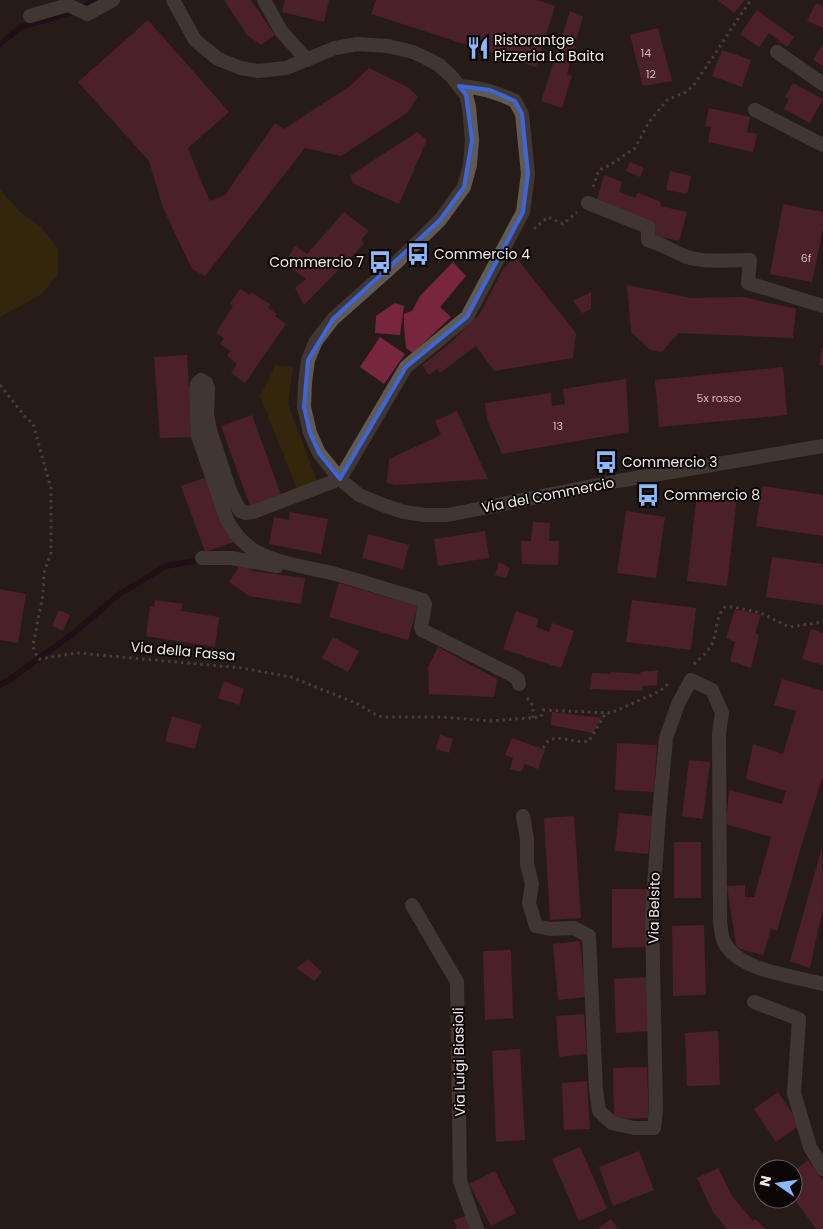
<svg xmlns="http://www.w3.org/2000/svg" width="823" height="1229" font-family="Poppins,sans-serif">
<rect width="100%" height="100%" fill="#271b18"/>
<path fill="#443302" d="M0 188 4 194 19 211 40 226 58 249V274L42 294 2 316 0 319Z
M276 365 293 367 288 404 317 481 298 491 260 396Z"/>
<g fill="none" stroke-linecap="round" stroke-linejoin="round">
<path stroke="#1c0015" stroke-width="6" d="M0 44 21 27 79 10 95 0
M0 685 9 680 74 633 118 595 166 566 199 560"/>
</g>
<path fill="#78263d" d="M224 0H251L275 35 261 45 247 35Z
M285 0H329L324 22 282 12Z
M376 0H537L555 6 536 67 371 14Z
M718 0H745L734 13Z
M816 3 823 6V28L807 21Z
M757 10 794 37 787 47 769 33 759 47 740 34Z
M570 11 583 16 567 74 572 76 562 108 541 101Z
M148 20 229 112 188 148 203 186 210 201 225 195 275 123 284 129 350 86 369 68 409 88 418 97 407 113 341 156 305 148 205 276 192 269 163 208 149 161 78 82Z
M658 28 672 81 643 86 630 35Z
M823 44V66L813 60Z
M722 50 751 60 742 87 712 76Z
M793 83 823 99 810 123 784 109 789 99 785 97Z
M709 108 750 117 747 132 757 134 753 152 708 142 711 127 705 126Z
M417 132 427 140 399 204 352 183 351 175Z
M630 162 644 168 640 177 626 171Z
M670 171 691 176 687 194 666 190Z
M604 175 622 182 619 192 635 198 638 193 661 202 660 206 687 212 679 241 651 235 596 203Z
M783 204 823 212V228L812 282 770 274Z
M344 212 369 231 361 240 364 244 304 305 295 288 306 279 285 263 295 246 307 254Z
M515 256 575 332 576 334 573 358 494 371 476 346 440 373 437 369 429 375 422 365 449 344 479 315 503 269Z
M453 262 466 276 440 307 451 317 413 353 406 348 404 328V314L412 311 420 296Z
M627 285 691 298 743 297 796 309 793 338 678 333 662 352 650 350 631 332Z
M240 289 250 295 251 292 270 304 268 308 277 314 275 316 286 324 245 383 231 373 237 364 227 356 230 351 220 344 224 338 216 333 233 306 230 303Z
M591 292V309L582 313 573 301Z
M395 303 404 306 400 335 375 333 376 316Z
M380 337 405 354 384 384 360 367Z
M822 348H823V366L819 365Z
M187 355 192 437 160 438 154 357Z
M783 367 787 415 659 427 655 380Z
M626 379 629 432 502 454 487 419 485 403 551 393 552 406 565 404 563 389Z
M457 411 488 479 395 485 387 483 389 459 441 435 435 421Z
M252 415 281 495 250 506 221 426Z
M210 476 234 542 205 552 181 486Z
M762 486 823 495V536L756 526Z
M697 493 737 497 727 586 687 581Z
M626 511 665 517 656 578 617 573Z
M290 512 328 519 321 554 269 544 274 517 289 520Z
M533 522 550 523 549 540 550 541H559L558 565 522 564 521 541H531Z
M485 531 489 558 438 566 434 539Z
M368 534 409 545 403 569 362 558Z
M772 557 823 564V605L766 597Z
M499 562 510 568 506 578 495 575Z
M241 564 253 571 305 578 301 604 249 596 229 582Z
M339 583 418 606 408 640 329 617Z
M0 589 26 594 18 643 0 640Z
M155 600 183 604 181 611 219 617 215 647 146 636 150 606 154 607Z
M632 600 696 608 691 650 626 642Z
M735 609 761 615 755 633 759 635 751 668 730 661 735 642 726 638Z
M59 610 70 615 63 631 52 626Z
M516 611 539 619 536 627 549 632 552 623 574 631 561 668 503 649Z
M811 629 823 633V665L802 659Z
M333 637 359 651 348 672 322 658Z
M438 647 497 679 494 697 429 694 428 667Z
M658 670 657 685 643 686 642 691 590 689 592 673 611 674V672L640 674 641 672Z
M782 679 823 691V776L803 840 777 931 769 928 771 930 763 955 740 949 736 946 727 886 745 885V897H754L771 837 726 824 729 790 782 804 786 791 746 779 753 744 783 754 796 711 774 705Z
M224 681 244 689 239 705 218 698Z
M552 712 601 718 593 733 551 725Z
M172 716 201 725 195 749 165 741Z
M440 734 453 739 449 753 436 749Z
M512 738 545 750 538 769 525 764 521 772 510 769 513 758 505 755Z
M617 743 657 745 654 792 615 790Z
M689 760 710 762 703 819 682 816Z
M619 813 653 816 648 854 615 851Z
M574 816 581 918 550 920 544 818Z
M674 842H701V898H674Z
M822 847 823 911 818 930 810 968 790 961Z
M612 889H647V947L612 948Z
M704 925 706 995 673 996 672 926Z
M580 941 586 997 558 1000 553 944Z
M511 950 513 1018 485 1020 483 951Z
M308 959 322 972 314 981 297 968Z
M648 977 650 1031 616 1033 614 979Z
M584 1014 587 1054 559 1057 556 1016Z
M718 1031 720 1085 687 1086 685 1033Z
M520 1049 525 1140 496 1142 492 1051Z
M647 1067 649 1118 614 1119 613 1068Z
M587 1081 590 1129 564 1130 562 1083Z
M778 1092 800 1125 776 1142 754 1109Z
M580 1147 607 1209 579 1221 552 1159Z
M639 1151 654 1190 613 1206 599 1167Z
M808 1160 823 1181V1229H816L793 1197V1172Z
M718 1168 732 1196 753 1221 755 1219 766 1229H727L713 1212 697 1178Z
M495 1171 516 1213 491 1226 469 1184Z
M469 1215 474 1229H457L454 1220Z
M611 1219 618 1229H597Z"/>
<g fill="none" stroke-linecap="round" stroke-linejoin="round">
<path stroke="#726764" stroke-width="3" stroke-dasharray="2.5 4" stroke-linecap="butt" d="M593 187 599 170 610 165 635 148 649 122 667 100 686 92 693 86 715 54 733 26 751 0
M534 227 535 228 548 217 563 224 577 212
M0 385 27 419 33 423 51 489V552L44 573 43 595 33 645 34 651 39 659 77 653 242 668 291 677 358 704 378 716 386 717H440L491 721 541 717 543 710 611 713 660 691 669 683
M694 664C701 658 709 651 713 642 717 630 716 616 725 607H734L761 613 789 627 823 622
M527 698 533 706V718
M543 748C545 746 546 743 548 741 558 734 576 744 589 741L605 714"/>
<path stroke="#5f5a56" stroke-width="14" d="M264 0 281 31 307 60
M588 203 648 227V240C662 244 674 252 687 257 707 263 730 260 750 260L748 283 823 306"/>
<path stroke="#5f5a56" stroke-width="14" d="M173 0 195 40 218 59 241 68 258 71 286 68 335 48 357 44 388 46 413 52 426 58 439 65 452 77 466 95 469 107 472 140 470 165 464 187 440 220 397 262 333 319 316 341 308 360 305 383 304 407 310 433 319 453 340 479 359 495 383 505 404 512 425 515H448L618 481 823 446
M30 16 68 5 87 14 113 0
M777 52 823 84
M459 86C480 87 497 92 515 101L522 114 528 174 523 212 467 317 406 367 340 479 253 512 246 513 240 511 230 491 210 430 207 414 208 388 206 383 201 380 197 384 196 389 198 436 227 520C234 533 242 543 255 551 278 564 313 568 339 575 367 583 395 592 423 600L425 604 421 627 422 630 510 674 518 679 519 684
M755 110 823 145
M202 558H231L277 566
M523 816 527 839V864L532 884 529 903 536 926 550 929 574 928 589 936 596 1090 599 1111 612 1123 634 1128H654L656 1110 652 916 659 815 666 738 678 704 691 680 712 690 722 713 719 733 720 921C721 928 721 938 725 944 740 971 795 976 823 984
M412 905 457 982 460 1181 477 1229
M754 1002 799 1019 794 1093 810 1147 823 1169"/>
</g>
<path d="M0 0H823V1229H0ZM459 86 490 90 515 101 522 114 528 174 523 212 467 317 406 367 340 479 319 453 310 433 304 407 308 360 333 319 440 220 464 187 472 140 466 95Z" fill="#271b18" fill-opacity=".55" fill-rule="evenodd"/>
<path fill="none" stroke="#3d66db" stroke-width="4" stroke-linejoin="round" d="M459 86 490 90 515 101 522 114 528 174 523 212 467 317 406 367 340 479 319 453 310 433 304 407 308 360 333 319 440 220 464 187 472 140 466 95Z"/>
<defs>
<symbol id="restaurant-bare" viewBox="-9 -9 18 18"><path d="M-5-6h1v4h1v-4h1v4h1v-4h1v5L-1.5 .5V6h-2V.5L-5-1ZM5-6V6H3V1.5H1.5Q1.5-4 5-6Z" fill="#8cb9fc" stroke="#0c0706" stroke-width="2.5" paint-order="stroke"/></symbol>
<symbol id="bus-bare" viewBox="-9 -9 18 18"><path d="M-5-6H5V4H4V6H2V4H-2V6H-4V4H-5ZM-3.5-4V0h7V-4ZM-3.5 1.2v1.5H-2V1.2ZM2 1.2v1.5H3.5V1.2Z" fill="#8cb9fc" stroke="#0c0706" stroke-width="2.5" paint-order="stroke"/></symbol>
</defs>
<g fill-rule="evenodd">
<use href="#restaurant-bare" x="462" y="32" width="32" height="32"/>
<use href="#bus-bare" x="402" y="238" width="32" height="32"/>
<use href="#bus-bare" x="364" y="246" width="32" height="32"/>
<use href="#bus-bare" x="590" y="446" width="32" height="32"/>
<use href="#bus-bare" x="632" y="479" width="32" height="32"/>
</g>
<g text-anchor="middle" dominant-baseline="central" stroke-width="4" stroke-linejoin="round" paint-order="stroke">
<g font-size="11" fill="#d5babe">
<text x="646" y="53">14</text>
<text x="651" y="74">12</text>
<text x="806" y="258">6f</text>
<text x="719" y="398">5x rosso</text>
<text x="558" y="426">13</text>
</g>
<g font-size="14" fill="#f4ebe9" stroke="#0c0706" text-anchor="start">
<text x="494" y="40">Ristorantge<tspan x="494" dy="16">Pizzeria La Baita</tspan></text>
<text x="434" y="254">Commercio 4</text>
<text x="364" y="262" text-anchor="end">Commercio 7</text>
<text x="622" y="462">Commercio 3</text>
<text x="664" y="495">Commercio 8</text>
</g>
<g font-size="14" fill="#f4ebe9" stroke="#0c0706">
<text transform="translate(548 495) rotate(-11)">Via del Commercio</text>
<text transform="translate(183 651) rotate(5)">Via della Fassa</text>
<text transform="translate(654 908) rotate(-89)">Via Belsito</text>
<text transform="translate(459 1062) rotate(-91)">Via Luigi Biasioli</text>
</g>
</g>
<g transform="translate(778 1184) rotate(283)"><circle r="24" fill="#0c0706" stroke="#696261"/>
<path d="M0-4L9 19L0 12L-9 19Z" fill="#8cb9fc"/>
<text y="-8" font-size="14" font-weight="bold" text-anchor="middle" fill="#f4ebe9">N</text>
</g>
</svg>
